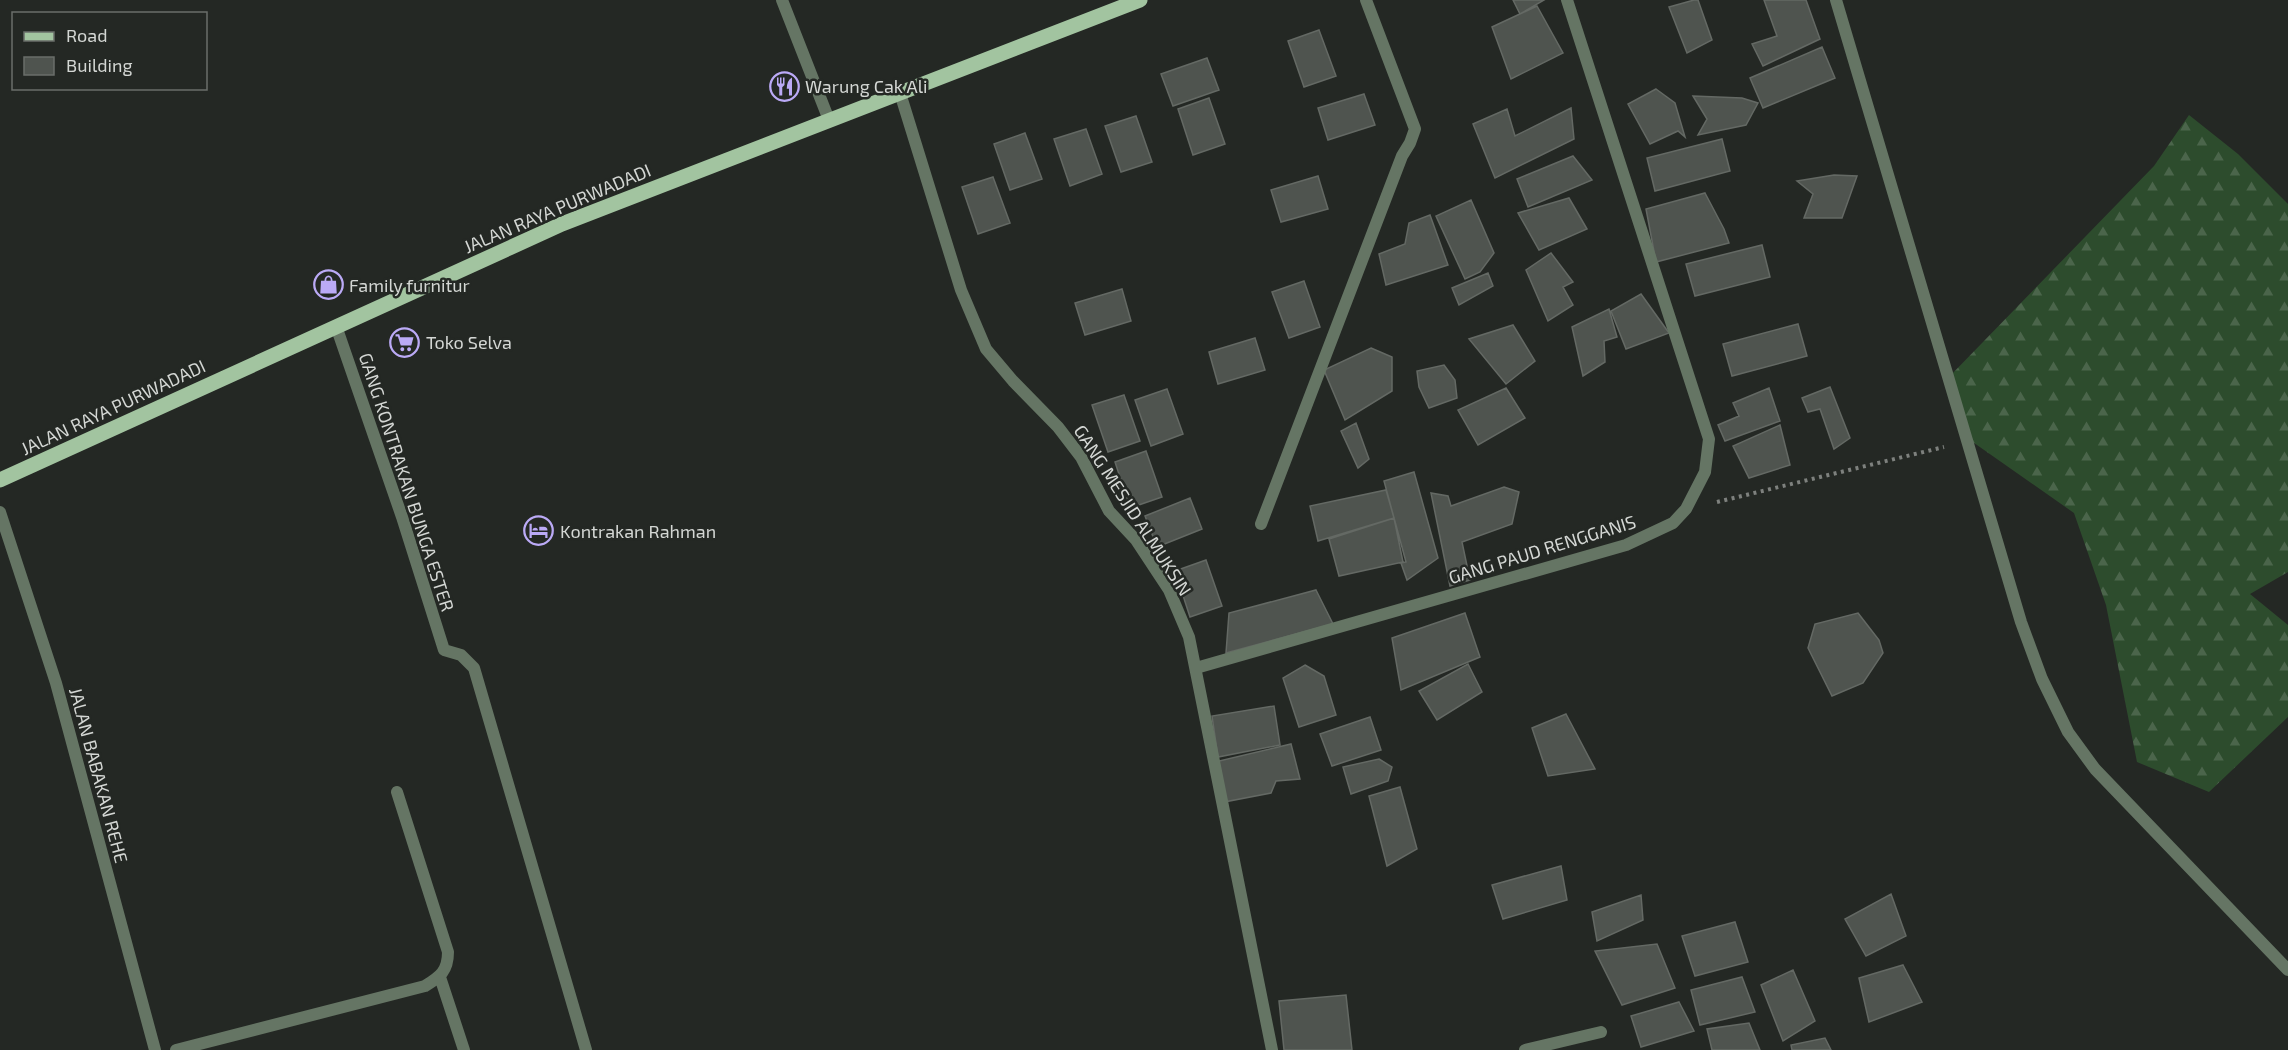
<svg xmlns="http://www.w3.org/2000/svg" width="2288" height="1050" font-family="'Exo 2',sans-serif">
<defs>
<pattern id="forest-firs" width="22" height="20" patternUnits="userSpaceOnUse" patternTransform="scale(1.5)"><rect width="22" height="20" fill="#2d4c2d"/><path d="M5 1l3.5 6h-7zM16 11l3.5 6h-7z" fill="#4b654b"/></pattern>
</defs>
<rect width="100%" height="100%" fill="#242824"/>
<path fill="url(#forest-firs)" d="M2189 115 2238 154 2288 204V572L2250 594 2288 625V717L2209 792 2137 762 2106 605 2074 513 1967 438 1949 377 2154 166Z"/>
<path fill="#4f544f" stroke="#646964" stroke-width="1.5" d="M1513 0H1544L1520 14Z
M1694 0H1698L1712 40 1687 53 1669 7Z
M1764 0H1806L1820 39 1763 66 1752 44 1777 36Z
M1537 6 1563 53 1511 79 1492 27Z
M1319 30 1336 76 1304 87 1288 41Z
M1822 47 1835 78 1763 108 1750 78Z
M1207 58 1219 90 1173 106 1161 74Z
M1656 89 1675 103 1685 137 1678 131 1650 144 1628 104Z
M1364 94 1375 125 1328 140 1318 108Z
M1693 96 1742 98 1758 103 1746 125 1698 135 1707 119Z
M1209 98 1225 144 1193 155 1178 109Z
M1571 108 1574 139 1495 178 1473 124 1507 109 1515 136Z
M1136 116 1152 162 1121 172 1105 126Z
M1086 129 1102 174 1070 186 1054 139Z
M1025 133 1042 179 1010 190 994 144Z
M1722 139 1730 171 1655 191 1647 158Z
M1573 156 1592 180 1528 207 1517 179Z
M1834 175 1857 176 1842 218H1804L1813 194 1797 181Z
M1318 176 1328 209 1281 222 1271 190Z
M993 177 1010 223 978 234 962 187Z
M1705 193 1724 229 1729 243 1656 262 1646 209Z
M1569 198 1587 229 1539 250 1518 213Z
M1471 200 1494 253 1480 272 1465 279 1436 216Z
M1430 215 1448 265 1386 285 1379 254 1405 244 1409 223Z
M1762 245 1770 277 1695 296 1686 264Z
M1551 253 1573 282 1563 287 1573 305 1548 321 1526 270Z
M1488 273 1493 286 1459 305 1452 288Z
M1304 281 1320 327 1289 338 1272 292Z
M1122 289 1131 321 1085 335 1075 303Z
M1641 294 1669 333 1626 349 1611 311Z
M1609 309 1617 337 1604 341 1605 362 1583 376 1572 327Z
M1798 324 1807 356 1732 376 1723 344Z
M1513 325 1535 361 1506 384 1469 339Z
M1255 338 1265 370 1218 384 1209 352Z
M1371 348 1392 357V391L1345 420 1324 370Z
M1444 365 1455 380 1457 398 1429 408 1419 387 1417 371Z
M1830 387 1850 438 1834 449 1820 409 1808 412 1802 398Z
M1506 388 1525 418 1478 445 1458 410Z
M1769 388 1780 421 1725 441 1718 425 1739 416 1733 403Z
M1167 389 1183 434 1151 446 1135 400Z
M1124 395 1140 441 1108 452 1092 405Z
M1356 423 1369 459 1358 468 1341 431Z
M1780 425 1790 465 1749 478 1733 446Z
M1146 451 1162 497 1130 508 1115 462Z
M1414 472 1438 558 1407 580 1401 563 1406 562 1384 481Z
M1504 487 1519 492 1512 524 1462 542 1470 580 1450 586 1431 493 1448 496 1451 506Z
M1386 490 1394 518 1318 541 1310 506Z
M1190 498 1202 529 1157 547 1145 516Z
M1394 518 1403 562 1339 576 1329 539Z
M1206 560 1222 606 1190 617 1175 571Z
M1316 590 1333 624 1226 653 1229 613Z
M1465 613 1480 657 1401 690 1392 638Z
M1858 613 1879 640 1883 653 1863 683 1832 696 1808 648 1815 624Z
M1468 664 1482 692 1437 720 1419 691Z
M1305 665 1324 676 1336 715 1299 727 1283 678Z
M1274 706 1280 745 1218 757 1212 716Z
M1566 714 1595 769 1548 776 1532 728Z
M1370 717 1381 750 1332 766 1320 734Z
M1291 744 1300 779 1276 781 1271 793 1224 802 1219 761Z
M1379 759 1392 767 1388 781 1351 794 1343 767Z
M1400 787 1417 849 1387 866 1369 796Z
M1561 866 1567 900 1503 919 1492 885Z
M1891 894 1906 936 1866 956 1845 919Z
M1641 895 1643 920 1597 941 1592 912Z
M1735 922 1748 962 1695 976 1682 936Z
M1657 944 1675 988 1622 1005 1595 951Z
M1903 965 1922 1002 1869 1022 1859 978Z
M1793 970 1815 1021 1783 1041 1761 985Z
M1742 977 1755 1012 1700 1025 1691 990Z
M1346 995 1352 1050H1284L1279 1001Z
M1679 1002 1694 1031 1641 1047 1631 1016Z
M1749 1023 1760 1050H1712L1707 1029Z
M1825 1038 1831 1050H1792L1791 1045Z"/>
<g fill="none" stroke-linecap="round" stroke-linejoin="round">
<path stroke="#7e817e" stroke-width="4" stroke-dasharray="3 4.5" stroke-linecap="butt" d="M1717 502 1944 447"/>
<path stroke="#657564" stroke-width="12" d="M1836 0 2021 622 2042 679 2068 732 2095 769 2288 970"/>
<path stroke="#657564" stroke-width="12" d="M782 0 829 120
M900 93 961 290 986 349 1013 381 1058 427 1081 457 1109 511 1136 540 1169 590 1189 637 1272 1050
M336 326 402 517 444 650 461 655 474 668 586 1050
M0 512 56 683 155 1050
M1261 524 1402 156 1410 143 1415 129 1366 0
M1196 668 1626 545 1673 523 1686 509 1705 472 1709 439 1567 0
M440 977 464 1050
M176 1050 425 986C440 977 448 971 448 952L397 792
M1525 1050 1601 1032"/>
<path stroke="#a2c4a0" stroke-width="15" d="M0 480 562 224 1140 0"/>
</g>
<defs>
<symbol id="restaurant-ring" viewBox="-11 -11 22 22"><circle r="9.5" fill="#242824" stroke="#bbaaf6" stroke-width="1.5"/><path d="M-5-6h1v4h1v-4h1v4h1v-4h1v5L-1.5 .5V6h-2V.5L-5-1ZM5-6V6H3V1.5H1.5Q1.5-4 5-6Z" fill="#bbaaf6"/></symbol>
<symbol id="shop-ring" viewBox="-11 -11 22 22"><circle r="9.5" fill="#242824" stroke="#bbaaf6" stroke-width="1.5"/><path d="M-5-2.5h2.3a2.7 3.5 0 0 1 5.4 0H5L5.5 6h-11ZM-1.5-2.5h3a1.5 2.3 0 0 0-3 0Z" fill="#bbaaf6"/></symbol>
<symbol id="supermarket-ring" viewBox="-11 -11 22 22"><circle r="9.5" fill="#242824" stroke="#bbaaf6" stroke-width="1.5"/><path d="M-6-5.5h2.5l.6 2H6L4.5 2H-2.5L-4.4-4H-6ZM-1.5 3.2a1.3 1.3 0 1 0 .1 0ZM3 3.2a1.3 1.3 0 1 0 .1 0Z" fill="#bbaaf6"/></symbol>
<symbol id="hotel-ring" viewBox="-11 -11 22 22"><circle r="9.5" fill="#242824" stroke="#bbaaf6" stroke-width="1.5"/><path d="M-6-4.5h1.5V1H6V5H4.5V3h-9V5H-6ZM-4 0a1.8 1.8 0 1 1 3.6 0ZM.5 0V-2.5h3Q6-2.5 6 0Z" fill="#bbaaf6"/></symbol>
</defs>
<g fill-rule="evenodd">
<use href="#restaurant-ring" x="768" y="70" width="33" height="33"/>
<use href="#shop-ring" x="312" y="268" width="33" height="33"/>
<use href="#supermarket-ring" x="388" y="326" width="33" height="33"/>
<use href="#hotel-ring" x="522" y="514" width="33" height="33"/>
</g>
<g text-anchor="middle" dominant-baseline="central" stroke-width="5" stroke-linejoin="round" paint-order="stroke">
<g font-size="18" fill="#d4d7d4" stroke="#242824" text-anchor="start">
<text x="805" y="86">Warung Cak Ali</text>
<text x="349" y="285">Family furnitur</text>
<text x="426" y="342">Toko Selva</text>
<text x="560" y="531">Kontrakan Rahman</text>
</g>
<g font-size="18" fill="#d4d7d4" stroke="#242824">
<text transform="translate(557 208) rotate(-23)">JALAN RAYA PURWADADI</text>
<text transform="translate(113 407) rotate(-25)">JALAN RAYA PURWADADI</text>
<text transform="translate(407 482) rotate(72)">GANG KONTRAKAN BUNGA ESTER</text>
<text transform="translate(1133 510) rotate(57)">GANG MESJID ALMUKSIN</text>
<text transform="translate(1542 549) rotate(-17)">GANG PAUD RENGGANIS</text>
<text transform="translate(99 775) rotate(75)">JALAN BABAKAN REHE</text>
</g>
</g>
<rect x="12" y="12" width="195" height="78" fill="#242824" stroke="#6a6e6a" stroke-width="1.5"/>
<rect x="24" y="32" width="30" height="9" fill="#a2c4a0" stroke="#6a6e6a" stroke-width="1.5"/>
<text x="66" y="42" font-size="18" fill="#d4d7d4">Road</text>
<rect x="24" y="57" width="30" height="18" fill="#4f544f" stroke="#6a6e6a" stroke-width="1.5"/>
<text x="66" y="72" font-size="18" fill="#d4d7d4">Building</text>
</svg>
